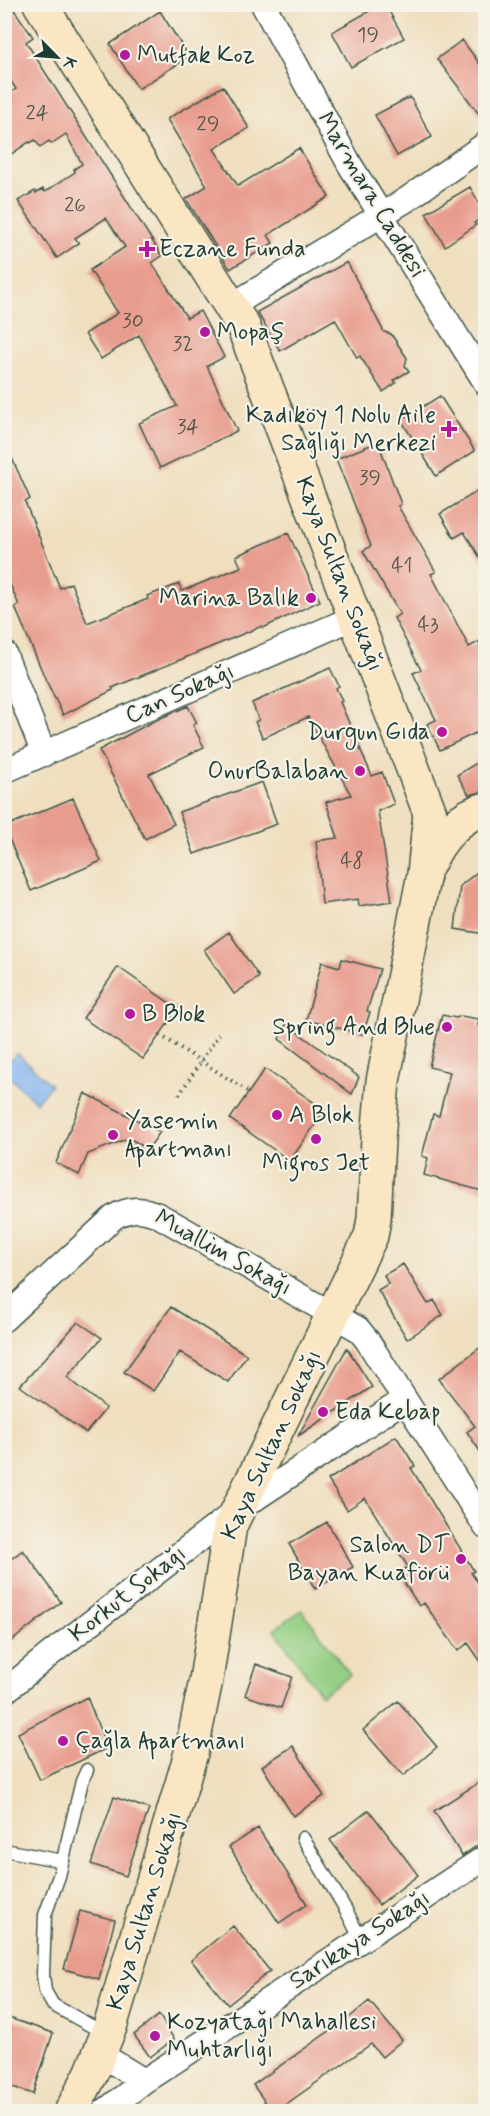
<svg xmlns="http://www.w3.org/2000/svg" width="490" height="2116" font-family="Mynerve,sans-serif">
<rect width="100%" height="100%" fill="#f7f3e8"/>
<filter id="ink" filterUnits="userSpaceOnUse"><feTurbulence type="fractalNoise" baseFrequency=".0167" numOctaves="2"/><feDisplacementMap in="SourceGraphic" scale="12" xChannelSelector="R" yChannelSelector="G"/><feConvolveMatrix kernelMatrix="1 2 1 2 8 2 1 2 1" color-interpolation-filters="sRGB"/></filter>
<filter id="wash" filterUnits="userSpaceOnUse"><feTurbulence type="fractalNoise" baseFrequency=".008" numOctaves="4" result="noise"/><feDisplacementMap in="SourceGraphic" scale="24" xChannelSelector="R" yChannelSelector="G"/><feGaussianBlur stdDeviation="1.35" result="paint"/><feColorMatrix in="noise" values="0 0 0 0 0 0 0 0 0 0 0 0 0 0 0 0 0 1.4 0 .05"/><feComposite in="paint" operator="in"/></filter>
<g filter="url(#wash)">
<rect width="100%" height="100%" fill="#efdfbf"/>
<path fill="#94cf84" stroke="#5a865c" stroke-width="1.5" d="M302 1610 350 1675 321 1695 274 1629Z"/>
<path fill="#86b6f1" stroke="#527a92" stroke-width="1.5" d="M17 1053 51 1085 36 1102 5 1073V1066Z"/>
<g id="blocks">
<path fill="#e89c8e" d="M4 4H10L33 37 26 42 162 256 152 263 187 318 200 311 224 357 207 366 237 431 160 468 139 423 177 406 139 335 101 359 85 334 118 313 90 270 125 247 106 218 75 238 79 243 57 258 18 201 35 191 36 193 43 189 45 192 75 172 74 169 82 164 66 134 51 144 49 141 40 147 35 140 30 143 29 142 4 159V97L16 89 4 71Z
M382 4H385L404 38 351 67 332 32Z
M160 11 189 57 138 89 110 44Z
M462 40 486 72V123L437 59Z
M223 86 249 128 214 149 238 186 299 148 329 197 268 235 273 243 230 269 186 199 207 186 167 119Z
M410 97 432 137 397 156 375 115Z
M470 187 486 215 474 223 476 225 445 246 426 213Z
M347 262 384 332 391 334 407 358 405 366 409 371 394 380 396 383 383 392 360 356 357 358 335 319 280 351 257 312Z
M440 396 475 451 436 476 401 420Z
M4 440 30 499 25 502 60 588 71 583 87 623 148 599 147 596 179 584 182 591 241 567 236 556 288 533 320 601 263 628 262 626 112 688 113 690 63 715 45 678 15 607 19 605 4 571Z
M378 442 401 504 398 506 436 572 431 574 469 647 480 641 486 652V728L440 750 427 724 436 720 413 673 421 670 394 618 400 614 363 551 371 546 336 459Z
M486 486V567L464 532 454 538 440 514Z
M330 668 339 686 336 688 342 701 340 702 372 776 382 772 394 804 378 811 392 901 359 906 358 899 322 904 316 841 338 838 326 802 351 795 308 717 263 738 255 722 259 720 252 703Z
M188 706 197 723 193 725 204 747 149 774 174 824 145 839 99 750 154 721Z
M486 757V791L469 795 457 775Z
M262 782 277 824 194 854 179 812Z
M73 798 101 861 31 891 4 827Z
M486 865V934L455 929 460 886Z
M229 932 259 977 234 994 204 950Z
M342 959 380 969 367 1011 370 1012 363 1034 306 1020 322 962 340 967Z
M118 967 178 1009 143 1059 83 1018Z
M442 1015 456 1018 461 1016 479 1019 478 1025 486 1026V1192L424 1175 428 1158 422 1156 433 1114 439 1116 450 1072 429 1067Z
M286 1024 359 1077 352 1094 279 1039Z
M265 1069 325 1110 290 1161 230 1119Z
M85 1093 160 1132 148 1149 129 1138 88 1154 79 1175 56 1163Z
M403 1264 428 1304 434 1300 443 1315 407 1339 378 1290 388 1284 384 1275Z
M171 1307 247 1355 228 1382 180 1352 153 1391 124 1372Z
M78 1322 102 1338 67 1377 106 1408 86 1433 20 1386Z
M486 1343V1460L467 1432 475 1426 439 1379Z
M347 1348 372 1387 298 1436Z
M396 1436 415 1466 411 1468 474 1571 471 1573 486 1594V1669L468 1643 458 1651 424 1603 419 1606 398 1573 408 1567 365 1498 347 1510 328 1480Z
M327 1522 353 1567 315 1589 289 1544Z
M23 1550 61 1602 4 1647V1564Z
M256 1664 292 1677 281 1708 245 1695Z
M87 1697 107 1748 40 1780 18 1733Z
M398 1701 437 1747 403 1776 363 1730Z
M293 1746 324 1796 293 1816 262 1766Z
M486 1778V1843L478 1845 462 1856 434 1811Z
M114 1797 149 1809 126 1876 91 1864Z
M369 1810 418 1875 379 1905 330 1840Z
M258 1828 307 1904 279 1923 229 1847Z
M80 1911 115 1920 99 1979 64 1969Z
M233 1926 270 1971 228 2005 191 1960Z
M369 2001 402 2040 382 2057 371 2044 275 2112H272L253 2085 338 2025V2027Z
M159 2015 174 2039 150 2057 134 2035Z
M9 2018 53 2033 33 2094 4 2084V2031Z"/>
</g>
</g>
<g filter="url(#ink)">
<use href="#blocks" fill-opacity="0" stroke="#3e5549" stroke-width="1.5"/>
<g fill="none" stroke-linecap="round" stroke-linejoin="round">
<defs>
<path id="lane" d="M87 1770 82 1781 59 1876 45 1915 43 1975 45 1991 53 2005 106 2034
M303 1838 346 1910 361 1940
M4 1850 63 1861"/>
<path id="street" d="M263 4 350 165 486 383
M231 306 406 200 486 144
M4 653 44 754
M4 771 355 617
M4 1319 114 1217C129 1208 142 1208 158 1215L358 1329 367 1340 486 1527
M4 1692 49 1655 236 1511 404 1400
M100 2054 144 2081
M104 2112 144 2081 361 1940 486 1857"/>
<path id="secondary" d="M40 4 243 326 430 813 424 874 383 1081 378 1139 374 1219 371 1236 230 1526 206 1680 191 1753 110 2027 91 2074 71 2112
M427 866C439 840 457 816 486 809"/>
</defs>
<use href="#lane" stroke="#3e5549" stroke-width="15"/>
<use href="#street" stroke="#3e5549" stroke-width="27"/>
<use href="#secondary" stroke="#3e5549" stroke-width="36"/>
<path stroke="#3e5549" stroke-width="4" stroke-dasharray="1.5 4.5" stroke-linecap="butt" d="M160 1035 249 1092
M179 1095 219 1034"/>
<use href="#lane" stroke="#fff" stroke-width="12"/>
<use href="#street" stroke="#fff" stroke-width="24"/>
<use href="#secondary" stroke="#fbe6c4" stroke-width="33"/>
</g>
</g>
<g fill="#b5179e" stroke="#f7f3e8" stroke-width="2">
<circle cx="125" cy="55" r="6"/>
<path d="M144 240h6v6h6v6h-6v6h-6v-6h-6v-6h6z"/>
<circle cx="205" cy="332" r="6"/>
<path d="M446 420h6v6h6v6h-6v6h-6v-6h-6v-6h6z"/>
<circle cx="311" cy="598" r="6"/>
<circle cx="442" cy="732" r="6"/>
<circle cx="360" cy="771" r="6"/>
<circle cx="130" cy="1014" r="6"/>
<circle cx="447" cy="1027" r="6"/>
<circle cx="277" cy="1115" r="6"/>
<circle cx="113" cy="1135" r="6"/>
<circle cx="316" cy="1139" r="6"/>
<circle cx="323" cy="1412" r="6"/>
<circle cx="461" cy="1559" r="6"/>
<circle cx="63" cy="1741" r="6"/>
<circle cx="155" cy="2036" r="6"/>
</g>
<g text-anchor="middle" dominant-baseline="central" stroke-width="4.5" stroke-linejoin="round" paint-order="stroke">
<g font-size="21" fill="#51554a">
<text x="368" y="35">19</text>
<text x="37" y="113">24</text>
<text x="208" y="124">29</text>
<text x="75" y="205">26</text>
<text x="133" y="321">30</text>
<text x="183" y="344">32</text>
<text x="188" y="427">34</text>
<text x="370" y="478">39</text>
<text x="402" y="566">41</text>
<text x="428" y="625">43</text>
<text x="352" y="861">48</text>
</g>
<g font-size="24" fill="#1f3d34" stroke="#f7f3e8" text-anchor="start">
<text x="137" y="55">Mutfak Koz</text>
<text x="159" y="249">Eczane Funda</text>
<text x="217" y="332">Mopaş</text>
<text x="436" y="415" text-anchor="end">Kadıköy 1 Nolu Aile<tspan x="436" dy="28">Sağlığı Merkezi</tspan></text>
<text x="299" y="598" text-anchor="end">Marina Balık</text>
<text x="430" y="732" text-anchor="end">Durgun Gıda</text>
<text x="348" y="771" text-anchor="end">OnurBalaban</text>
<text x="142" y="1014">B Blok</text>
<text x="435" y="1027" text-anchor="end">Spring And Blue</text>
<text x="289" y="1115">A Blok</text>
<text x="125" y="1121">Yasemin<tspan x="125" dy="28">Apartmanı</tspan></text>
<text x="316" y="1163" text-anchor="middle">Migros Jet</text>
<text x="335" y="1412">Eda Kebap</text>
<text x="449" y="1545" text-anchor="end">Salon DT<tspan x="449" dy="28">Bayan Kuaförü</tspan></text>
<text x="75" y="1741">Çağla Apartmanı</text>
<text x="167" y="2022">Kozyatağı Mahallesi<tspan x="167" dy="28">Muhtarlığı</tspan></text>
</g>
<g font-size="24" fill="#1f3d34" stroke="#f7f3e8">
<text transform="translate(371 195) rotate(59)">Marmara Caddesi</text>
<text transform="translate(339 574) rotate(69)">Kaya Sultan Sokağı</text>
<text transform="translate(180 694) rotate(-24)">Can Sokağı</text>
<text transform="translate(223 1253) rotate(29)">Muallim Sokağı</text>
<text transform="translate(272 1445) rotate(-65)">Kaya Sultan Sokağı</text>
<text transform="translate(128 1594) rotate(-38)">Korkut Sokağı</text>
<text transform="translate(145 1911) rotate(-73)">Kaya Sultan Sokağı</text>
<text transform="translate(360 1940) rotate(-33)">Sarıkaya Sokağı</text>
</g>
</g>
<rect width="490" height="2116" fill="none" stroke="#f7f3e8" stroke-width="24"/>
<g transform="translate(57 57) rotate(115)" stroke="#f7f3e8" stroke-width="4.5" paint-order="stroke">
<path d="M0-4.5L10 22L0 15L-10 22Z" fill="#1f3d34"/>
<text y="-9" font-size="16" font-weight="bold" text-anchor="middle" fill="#1f3d34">K</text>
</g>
</svg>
